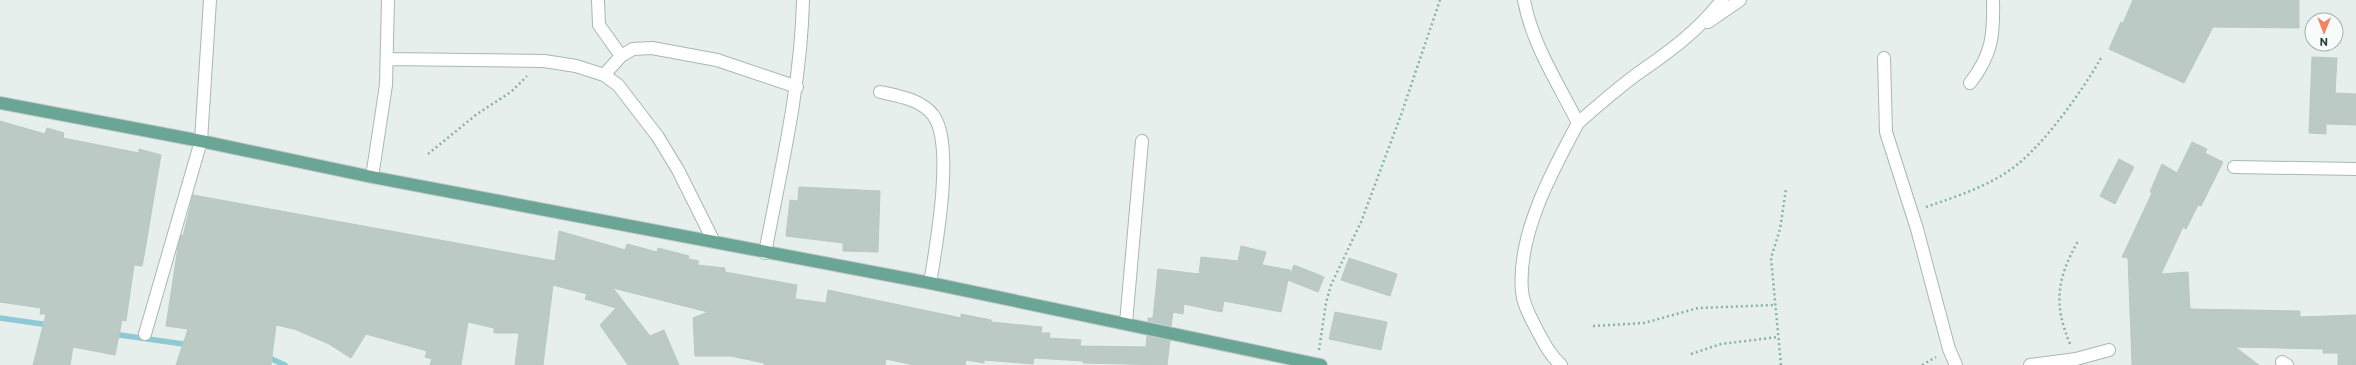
<svg xmlns="http://www.w3.org/2000/svg" width="2356" height="365" font-family="Commissioner,sans-serif">
<rect width="100%" height="100%" fill="#e6efeb"/>
<g fill="none" stroke-linecap="round" stroke-linejoin="round">
<path stroke="#8ec9d4" stroke-width="5.5" d="M0 318 49 325
M113 334 190 345
M265 356 285 365"/>
</g>
<path fill="#bbcac4" stroke="#b8c9c2" d="M2133 0H2299V28L2213 27 2184 83 2109 49 2121 22 2123 23Z
M2312 57 2337 58 2335 93 2356 94V125L2326 124V134L2309 133Z
M0 121 45 134 47 128 64 133 63 138 139 153V149L161 155 144 256 142 266 134 265 126 321 122 320 115 355 73 347 70 365H33L46 314H40L41 308 0 302Z
M2192 142 2207 149 2205 153 2223 162 2201 206 2198 205 2186 229 2183 227 2161 274 2188 272 2190 309 2300 311V317L2356 315V365H2338V353H2323V349L2235 347 2259 365H2132L2128 258 2122 257 2152 193 2150 192 2162 164 2177 173Z
M2119 159 2134 167 2115 204 2100 196Z
M799 187 880 191 878 252 843 251V243L786 236 790 200 798 201Z
M193 195 555 261 559 231 625 250 627 244 657 252 658 248 689 256 688 259 699 261 697 265 725 268V272L797 285 795 299 826 303 828 290 961 318V314L991 320V322L1042 327 1041 333H1050L1049 338 1081 340 1080 346 1146 347 1147 336 1170 341 1167 365 1083 363V361L1034 358 1033 364 984 360V363L966 360 965 365H914L886 359 885 365H764V363L731 356H695L693 318 708 312 613 288 650 336 664 330 679 365H628L600 325 616 308 585 299 587 294 553 285 543 365H515L519 333H494V328L468 322 461 365H430L432 359 425 357 427 351 366 334 351 358 329 344 294 329 276 325 271 365H176L188 329 166 326 178 247 181 235 183 236Z
M1241 246 1266 252 1262 265 1290 270 1288 280 1294 265 1324 277 1318 292 1288 280 1281 312 1224 301 1222 312 1184 304 1183 314 1173 312 1171 326 1148 321V318H1153L1158 269 1199 274 1201 257 1238 261Z
M1349 258 1397 274 1390 296 1341 280Z
M1335 312 1387 322 1381 350 1329 339Z"/>
<g fill="none" stroke-linecap="round" stroke-linejoin="round">
<defs>
<path id="minor" d="M598 0 599 25 621 56
M1524 0C1532 44 1558 83 1578 123 1552 171 1517 235 1522 291 1523 305 1531 318 1537 330 1544 343 1550 355 1561 365
M1708 22 1740 0
M1884 58 1886 132 1917 229 1949 349 1956 365
M388 59 544 61 576 66 604 75 618 85 658 137 678 170 714 242
M604 75 621 56 633 49 652 48 717 60 797 87
M1970 83C1992 55 1994 35 1993 0
M880 92C898 96 921 99 933 115 955 143 936 247 930 283
M1578 123C1597 106 1617 89 1637 74 1669 52 1698 31 1722 0
M2234 167 2356 169
M372 177 386 85 388 0
M765 253C781 169 801 86 803 0
M1126 323 1142 141
M145 334 201 141 210 0
M2282 362 2287 365
M2030 365 2076 359 2109 350"/>
<path id="major" d="M0 103 201 141 372 177 930 283 1321 365"/>
</defs>
<use href="#minor" stroke="#a8b8b2" stroke-width="14"/>
<use href="#major" stroke="#c2cac8" stroke-width="14"/>
<path stroke="#86b3a5" stroke-width="2.5" stroke-dasharray="2 3" stroke-linecap="butt" d="M428 154 477 114 511 92 527 76
M1926 207C1952 198 1980 189 2004 174 2038 154 2081 93 2101 58
M1593 326 1644 323 1698 308 1775 305
M2070 344C2053 303 2057 279 2078 241
M1319 350 1326 303 1331 285 1361 222 1401 115 1440 0
M1691 354 1721 344 1778 337
M1781 365 1771 258 1780 229 1786 189
M1922 365 1936 357"/>
<use href="#minor" stroke="#fff" stroke-width="12"/>
<use href="#major" stroke="#6aa596" stroke-width="12"/>
</g>
<g transform="translate(2324 32) rotate(181)"><circle r="19" fill="#f7fbf9" stroke="#a3b1ad"/>
<path d="M0-3L7 15L0 10L-7 15Z" fill="#f4845f"/>
<text y="-6" font-size="11" font-weight="bold" text-anchor="middle" fill="#24423a">N</text>
</g>
</svg>
